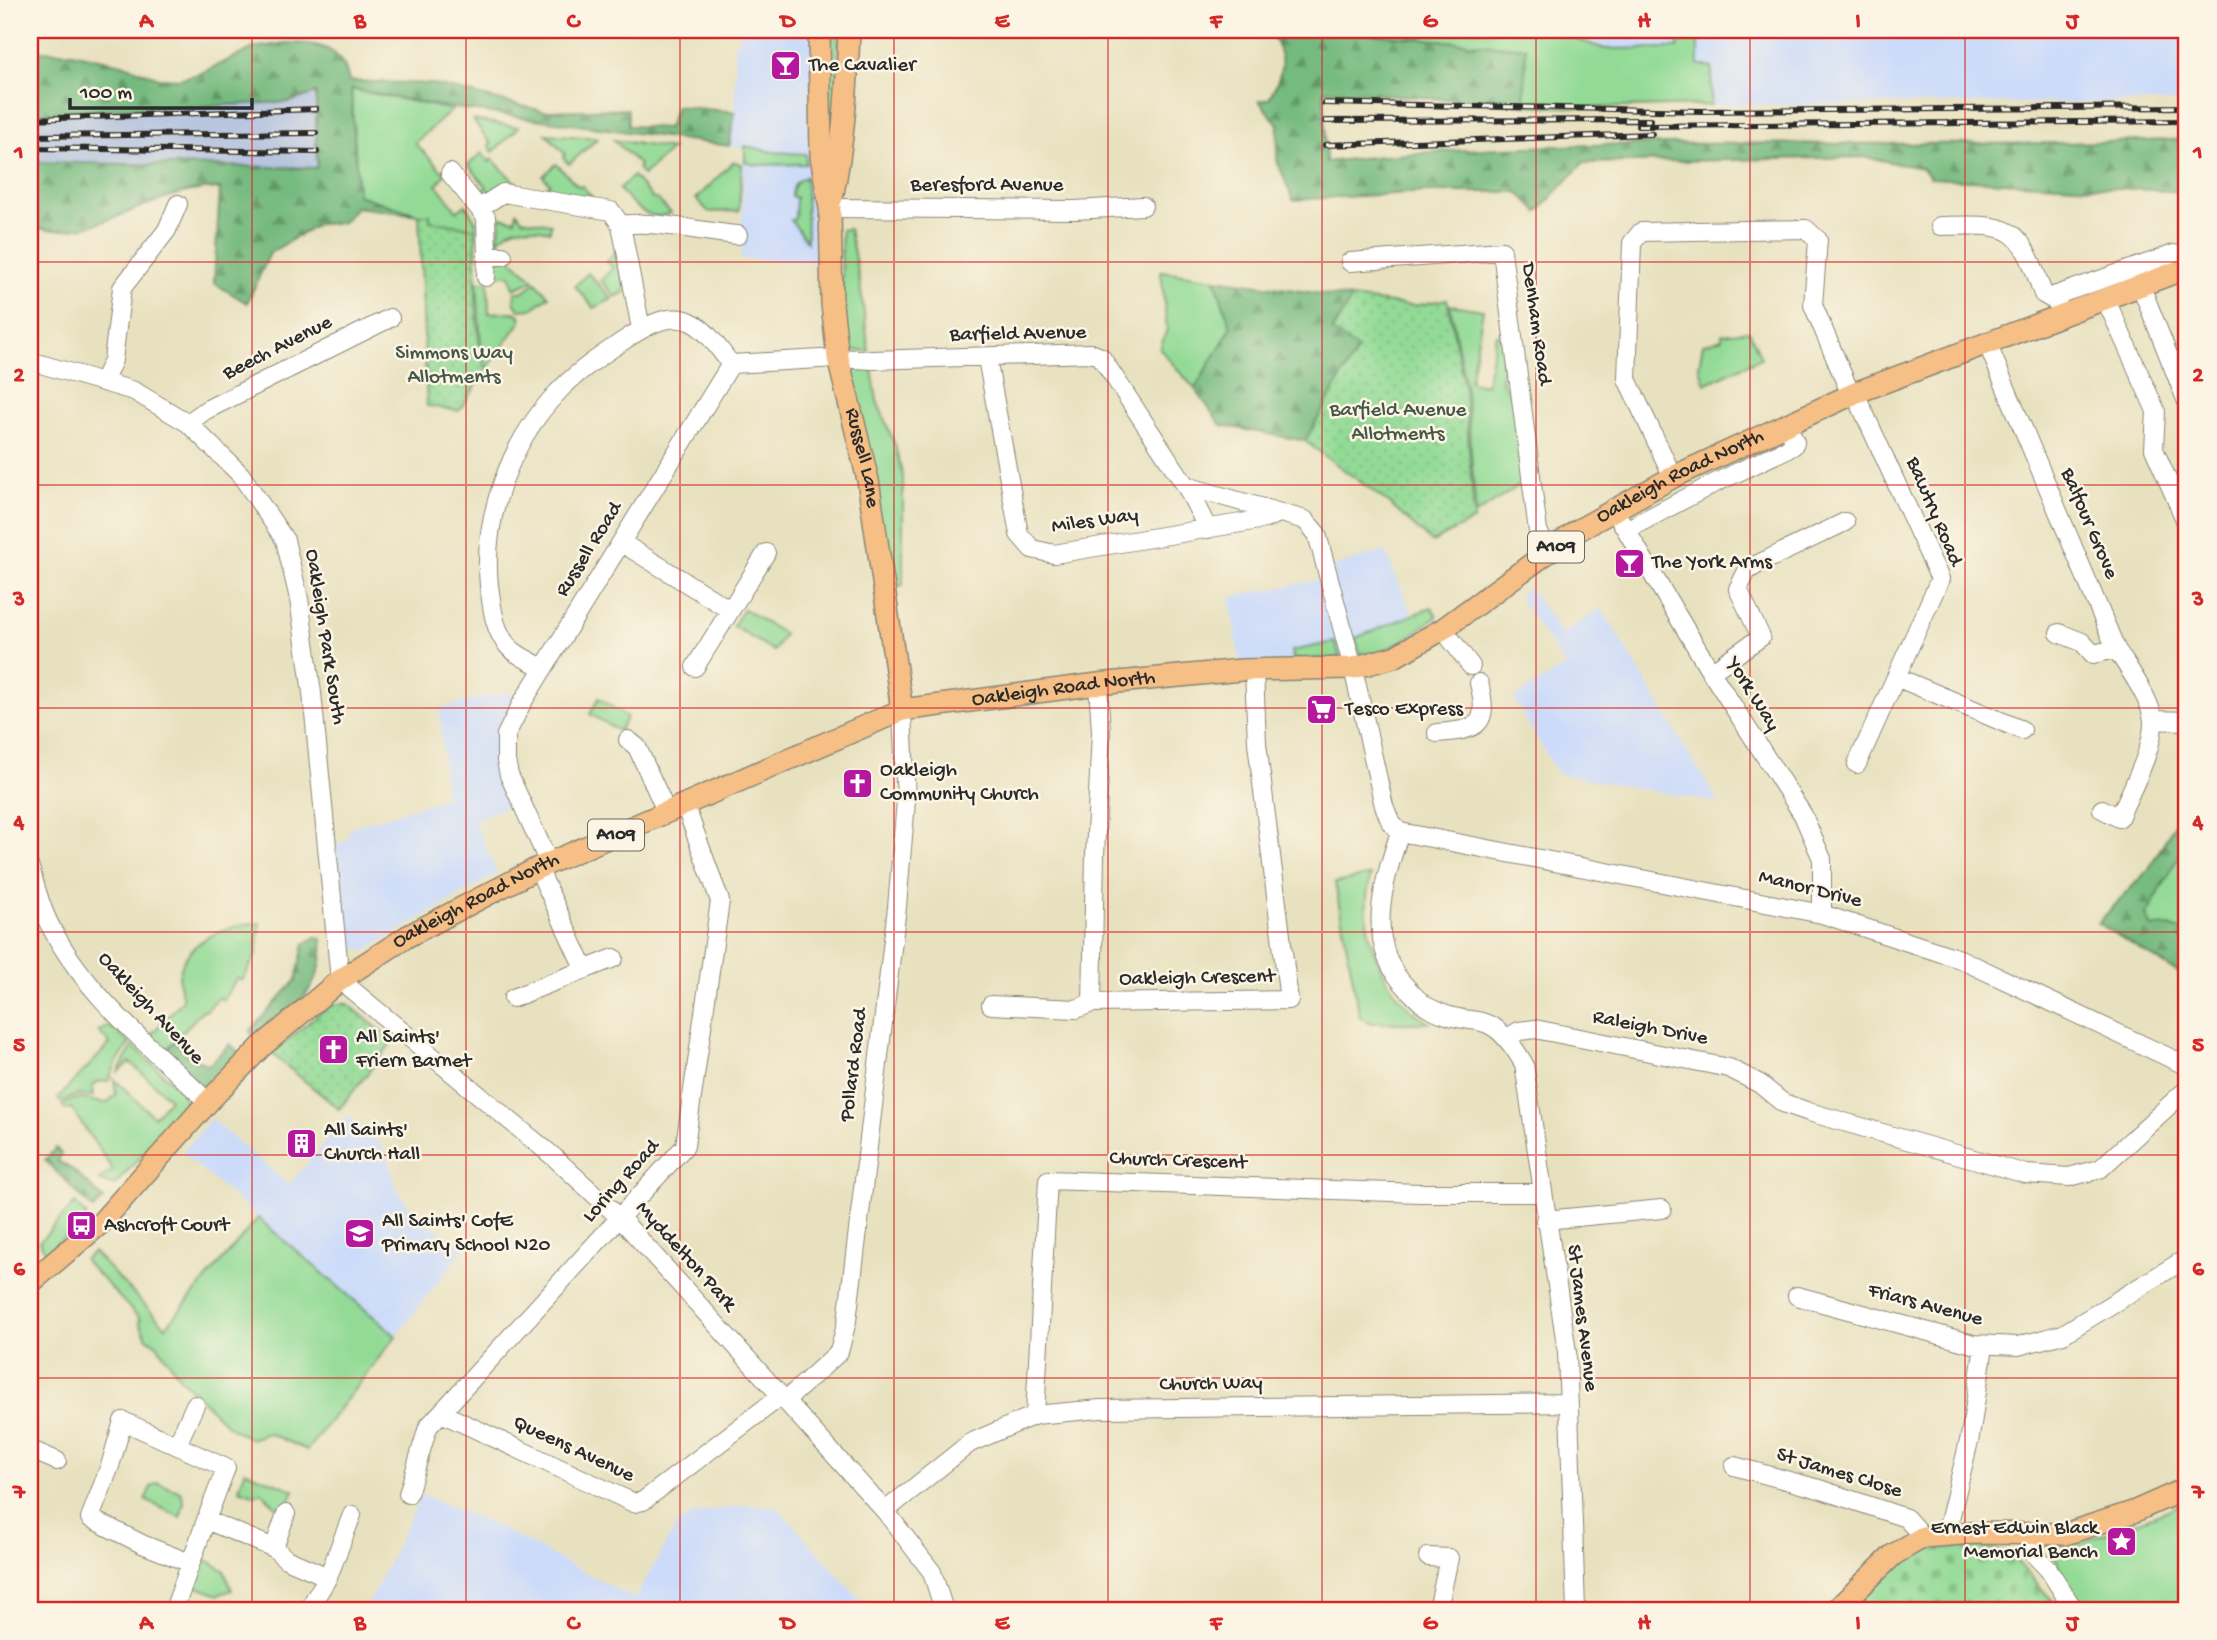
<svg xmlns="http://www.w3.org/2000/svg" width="2217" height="1640" font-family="'Gochi Hand',sans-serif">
<defs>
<pattern id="forest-firs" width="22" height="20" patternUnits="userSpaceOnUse" patternTransform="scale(1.75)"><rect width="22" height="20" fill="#75ba7e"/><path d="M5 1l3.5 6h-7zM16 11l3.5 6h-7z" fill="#609767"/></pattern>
<pattern id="cemetery-stones" width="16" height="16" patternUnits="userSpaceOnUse" patternTransform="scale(1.75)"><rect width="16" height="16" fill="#92da95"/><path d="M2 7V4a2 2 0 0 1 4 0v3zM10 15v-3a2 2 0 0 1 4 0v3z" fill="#7ebb81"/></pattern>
<pattern id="garden-dots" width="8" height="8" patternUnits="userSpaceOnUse" patternTransform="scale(1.75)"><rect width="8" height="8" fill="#92da95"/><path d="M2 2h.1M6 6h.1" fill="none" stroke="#7ebb81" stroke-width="1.8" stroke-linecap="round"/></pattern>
</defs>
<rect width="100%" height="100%" fill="#fcf5e5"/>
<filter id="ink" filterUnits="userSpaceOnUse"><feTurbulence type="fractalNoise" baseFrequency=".0143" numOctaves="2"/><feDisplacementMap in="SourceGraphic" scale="14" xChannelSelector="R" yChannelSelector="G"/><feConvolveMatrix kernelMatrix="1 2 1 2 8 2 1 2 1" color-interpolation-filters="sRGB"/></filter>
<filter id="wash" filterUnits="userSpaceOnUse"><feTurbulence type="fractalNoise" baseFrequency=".00686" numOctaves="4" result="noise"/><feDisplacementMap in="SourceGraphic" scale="28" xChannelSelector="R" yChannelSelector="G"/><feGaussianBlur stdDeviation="1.57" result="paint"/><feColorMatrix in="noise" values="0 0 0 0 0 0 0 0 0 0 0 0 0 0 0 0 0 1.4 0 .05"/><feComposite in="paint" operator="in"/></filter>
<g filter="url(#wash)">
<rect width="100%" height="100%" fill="#e8e1bf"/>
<path fill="#ccdbf9" d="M740 30H817L828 262 741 259 744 149 729 146 735 112V42H739Z
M1527 30H2187V102L1711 105 1582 108 1524 105Z
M1385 551 1423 640 1394 657 1241 670 1230 597 1318 580 1326 569Z
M1529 587 1562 635 1601 608 1719 803 1558 774 1513 698 1566 666 1518 596Z
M507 692 516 698 503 719 496 756 512 804 474 820 497 873 365 951 345 943 336 844 347 841 350 828 445 798 440 708Z
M347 1116 381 1145 389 1159 395 1187 414 1214 464 1249 396 1336 182 1153 211 1119 289 1185Z
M421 1495 494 1525 635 1599 677 1524 694 1514 746 1505 777 1507 865 1605 863 1610H366Z"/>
<path fill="#b8c5de" d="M286 43H303L333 51 347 67 354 211 348 219 342 223 324 224 220 189 196 188 168 194 124 216 66 230 30 226V50L72 53 122 64 159 78 178 79 199 74 254 48Z"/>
<path fill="#92da95" stroke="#5e8260" stroke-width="2" d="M822 30H839L835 150 824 148Z
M1323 30H1560L1563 35 1605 49 1678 48V30H1698V64L1712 68 1711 105 1582 108 1524 105 1526 48Z
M351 89 452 110 415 143 445 174 437 185 457 211 466 205 476 222V229L430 221V215H419L358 195Z
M473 120 519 127 493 152 489 146 491 144Z
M546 134 598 138 569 164 563 158 565 154Z
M614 140 672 149 643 175 638 168 640 166Z
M745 146 773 152 806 154V164L756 165 745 162Z
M482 153 489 162 492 159 523 190 484 197 480 194 487 187 468 165Z
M733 162 742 164 739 211 709 212 696 199Z
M556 164 578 186H582L598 204 541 194 550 184 543 176Z
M633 176 653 199H657L671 213C648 224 633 204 619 189Z
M806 177 807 242 791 220 795 219 796 197H792C792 187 796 180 806 177Z
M517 212 522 219 551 224 550 231C527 227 513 222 498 241L503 249H496L490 237 498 238 501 217 515 220Z
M849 229 860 284 869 351 843 350 841 230Z
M613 254 619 259 625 292 615 297 601 280 613 268 607 262Z
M508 256 534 280 514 289 510 275H488V262Z
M1161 271 1215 279 1231 328 1195 389 1160 349 1167 329Z
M588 273 612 299 594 308 575 286Z
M477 282H488L489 313 514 312 520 315 521 321 487 369 482 360Z
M536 282 549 296 532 309 519 310 514 302 515 293 524 291Z
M1450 305 1483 310 1470 382 1486 385 1496 335 1500 336 1504 320 1511 361 1504 367 1501 378 1504 386 1514 397 1523 483 1476 514 1466 390Z
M1749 331 1761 358 1705 384 1699 366 1703 344 1722 339V334Z
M872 369 877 401 895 445 903 477V585L893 587 846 370Z
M1432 607 1437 617C1415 631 1387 658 1360 653L1355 638Z
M744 609 784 634 774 651 733 626Z
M1335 642 1340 656 1335 659H1293L1292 651Z
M599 698 627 717 619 731 590 714Z
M2187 802V978L2098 923 2149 869Z
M1371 875C1356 930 1381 992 1429 1023H1372L1360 1018 1335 883Z
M260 923 256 955 242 981 237 978 223 1000 219 997 206 1011 203 1010 165 1051 150 1036 183 1000C182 994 179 985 179 978 182 940 229 924 260 923Z
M110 1026 130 1043 117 1062 108 1081 97 1082 92 1088 93 1096 77 1095 60 1102 58 1098 110 1044 98 1031Z
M133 1046 184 1093 185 1107 114 1186 99 1180 113 1170 71 1108 66 1110 62 1105C86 1092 87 1103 107 1103L116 1094 114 1079 154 1117 170 1099 130 1062 117 1073Z
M75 1203 87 1216 47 1253 39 1242Z
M258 1218 396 1336 307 1450 268 1433 251 1439 228 1426 181 1379 158 1346 147 1338 139 1322 141 1320 84 1260 93 1252 166 1327Z
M245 1471 294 1490 286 1511 276 1507 262 1492 255 1495 239 1489Z
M158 1483 181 1492 184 1503 180 1517 145 1500 151 1487Z
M2187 1499V1610H2086L2071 1592 2053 1553 2171 1509Z
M203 1558 224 1570 232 1590 218 1595 192 1585Z"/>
<path fill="url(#forest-firs)" stroke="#507254" stroke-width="2" d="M1268 30H1323L1526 48 1524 105 1324 90 1326 162C1612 129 1901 153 2187 139V192L1931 178 1922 168 1864 157 1583 163 1538 212 1518 192H1426L1293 200 1277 160 1278 124 1259 101 1269 99C1285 70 1287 57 1268 30Z
M286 43C318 43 342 46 349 81L432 84 543 111 628 109V126L668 128 676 106 735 112 729 146 434 105 351 89 358 195 419 215 356 207 342 223 318 224 270 253 247 303 214 283 220 189C153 185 98 246 30 226V162L316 168 317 165 316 93 289 102 30 114V50L72 53 122 64 159 78 178 79 199 74 254 48Z
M1215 279 1352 298 1332 331 1358 348 1305 441 1221 425 1195 389 1231 328Z
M2187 802V842L2146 916 2152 927 2170 926 2185 933 2187 978 2098 923 2149 869Z
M315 937 322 939C327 988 291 1008 260 1039L254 1038 250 1031 296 980 304 944Z
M175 1041 189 1057 209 1065 230 1044 241 1054 209 1089 204 1090 165 1051Z
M56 1148 61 1154 58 1161 73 1170 104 1199 93 1209 45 1160Z"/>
<path fill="url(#cemetery-stones)" stroke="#5e8260" stroke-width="2" d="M1987 1547 2011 1555 2061 1610H1850C1868 1592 1897 1560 1921 1552 1941 1545 1966 1548 1987 1547Z"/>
<path fill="url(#garden-dots)" stroke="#5e8260" stroke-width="2" d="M419 215H430V221L476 229C477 263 472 341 487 369L459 411 427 406Z
M1352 298 1414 306 1447 299 1465 390 1474 520 1432 542 1386 501 1305 441 1358 349 1332 331Z
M335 1004H348L393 1041 339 1109 272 1054 325 1008Z"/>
</g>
<g filter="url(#ink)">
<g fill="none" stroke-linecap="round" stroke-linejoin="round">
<defs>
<path id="minor" d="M450 173 486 217 487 256H503
M481 207 503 193 611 211 621 225C658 220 700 232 738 235
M830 208 1075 210 1143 206
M621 225 641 329
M1940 226C2012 224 2019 223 2043 294L2057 302 2062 314
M1350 262 1502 251 1538 531 1549 553
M486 277 487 256
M2140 284 2187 402
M2051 297 2174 254 2180 270
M2105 298 2156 411 2154 449 2187 524
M1987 343 2116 649C2127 666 2152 701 2153 721 2154 749 2130 792 2119 818L2102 809
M987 358 1019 534 1032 549 1054 554 1265 519 1277 514
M30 361 134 391 188 423 241 475 285 540 299 599 312 693 340 980 555 1158 621 1219 885 1511 932 1572 944 1610
M104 380 113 360 122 288 167 230 178 204
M1855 393 1940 579 1857 764
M188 423 206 410 390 318
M1673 477 1627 379 1632 243 1641 232 1806 229 1818 240 1813 305 1851 395
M1186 486 1208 529
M1613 508 1711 672 1803 815 1822 859V914
M1626 530 1713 484 1793 446 1795 442 1787 425
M622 543 730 610
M1443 629 1471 666
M2059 633 2082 642 2093 654 2116 649
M695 667 766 553
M542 668C531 661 515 655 507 645 493 628 492 605 489 585 482 518 510 443 556 394 575 373 599 357 623 341 641 329 668 311 691 322 708 330 720 351 731 364
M1711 672 1761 637 1738 589 1747 571 1758 564 1845 522
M1896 677 2022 730
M1098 684 1101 732 1095 855 1092 1003 1289 1000 1257 743 1254 671
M2153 720 2187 721
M1437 733C1478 730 1490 726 1479 683
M628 740 637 747 667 813
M1400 832 1822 914 1960 959 2187 1066
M549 863 509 775 506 761V735L522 703 731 364 838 358 872 360 1091 353 1101 357 1186 486 1305 520 1317 534 1353 668 1384 806 1391 823 1400 832C1383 883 1363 945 1408 989 1414 995 1420 1003 1428 1007 1476 1033 1487 1001 1524 1064L1567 1352 1576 1610
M30 868C36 888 41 910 52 929 88 997 153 1049 208 1102
M538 868 584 968
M513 998 614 958
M991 1005 1076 1009 1092 1003
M1509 1037 1519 1031 1535 1029 1729 1068 1760 1084 1783 1103 1809 1112 2026 1174 2069 1177 2100 1169 2187 1089
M1545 1220 1662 1209
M1797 1296 1973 1344 2018 1346 2063 1334 2187 1258
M785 1401 839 1352 847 1321 897 907 906 801 902 710
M441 1413 634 1503 643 1501 781 1396
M1035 1415 1048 1180 1420 1193H1541
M177 1445 195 1405
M30 1455 36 1452 57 1461
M1734 1466 1819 1489 1906 1518 1923 1537
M408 1494 428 1427 685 1146 720 901 685 805
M885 1511 970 1443 1035 1415 1100 1409 1568 1403
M286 1514 274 1548 286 1559 328 1577 308 1610
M2033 1534V1553L2049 1570 2074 1610
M1946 1535 1970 1437 1984 1346
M1428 1557 1449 1558 1438 1610
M190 1563 142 1544 90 1518 110 1466 123 1421 226 1468 206 1520 274 1548
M328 1577 352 1515
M174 1610 206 1520"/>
<g id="major">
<path id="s1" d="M819 30 821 157 830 208 832 304 838 358 868 480 902 710"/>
<path d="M832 198C844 142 847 87 849 30"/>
<path id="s2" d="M30 1283 102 1222 208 1102 261 1047 340 980 408 936 538 868 902 710 1098 684 1241 670 1353 668 1394 657 1443 629 1577 531 1673 477 1855 393 2187 268"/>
<path d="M1836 1610 1893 1555 1923 1537 1973 1533 2065 1534 2133 1512 2187 1488"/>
</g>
</defs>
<use href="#minor" stroke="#8a8675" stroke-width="20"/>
<use href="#major" stroke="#8a8675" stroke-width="24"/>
<use href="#minor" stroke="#fff" stroke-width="18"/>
<use href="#major" stroke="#f5bf86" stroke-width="21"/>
<defs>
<path id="rail" d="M1324 103 1702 111 2187 107
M30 119 316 109
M1325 121 1650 120
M1638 126 2187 121
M30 136 316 133
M1325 145 1652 134
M30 148 317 152"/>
</defs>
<use href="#rail" stroke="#2b2b2b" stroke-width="6"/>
<use href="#rail" stroke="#fcf5e5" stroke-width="3.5" stroke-dasharray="10" stroke-linecap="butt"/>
</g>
</g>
<path fill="none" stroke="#d62828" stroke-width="2" stroke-opacity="0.55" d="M252 30V1610M466 30V1610M680 30V1610M894 30V1610M1108 30V1610M1322 30V1610M1536 30V1610M1750 30V1610M1965 30V1610M30 262H2187M30 485H2187M30 708H2187M30 932H2187M30 1155H2187M30 1378H2187"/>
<defs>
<symbol id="bar-square" viewBox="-11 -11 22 22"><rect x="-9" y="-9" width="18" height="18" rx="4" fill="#b5179e" stroke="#fcf5e5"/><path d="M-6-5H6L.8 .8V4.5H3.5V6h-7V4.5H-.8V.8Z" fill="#fff"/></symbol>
<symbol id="supermarket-square" viewBox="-11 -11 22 22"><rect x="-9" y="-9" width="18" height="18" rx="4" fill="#b5179e" stroke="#fcf5e5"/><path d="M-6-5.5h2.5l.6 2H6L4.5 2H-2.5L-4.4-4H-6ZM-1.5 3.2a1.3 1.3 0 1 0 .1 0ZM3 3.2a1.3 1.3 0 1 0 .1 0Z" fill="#fff"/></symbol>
<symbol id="church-square" viewBox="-11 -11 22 22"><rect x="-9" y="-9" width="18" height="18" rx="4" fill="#b5179e" stroke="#fcf5e5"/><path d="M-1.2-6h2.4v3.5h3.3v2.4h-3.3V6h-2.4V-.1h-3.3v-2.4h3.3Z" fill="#fff"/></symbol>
<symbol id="building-square" viewBox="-11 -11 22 22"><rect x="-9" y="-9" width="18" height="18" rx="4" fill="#b5179e" stroke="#fcf5e5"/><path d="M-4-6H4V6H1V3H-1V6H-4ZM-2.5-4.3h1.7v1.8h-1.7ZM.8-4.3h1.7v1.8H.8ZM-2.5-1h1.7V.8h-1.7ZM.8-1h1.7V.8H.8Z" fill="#fff"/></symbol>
<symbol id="bus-square" viewBox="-11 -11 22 22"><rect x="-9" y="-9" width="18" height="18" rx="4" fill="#b5179e" stroke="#fcf5e5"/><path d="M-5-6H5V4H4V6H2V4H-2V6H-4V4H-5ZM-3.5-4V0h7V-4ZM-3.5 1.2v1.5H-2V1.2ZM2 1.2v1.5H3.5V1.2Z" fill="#fff"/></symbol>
<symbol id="school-square" viewBox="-11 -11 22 22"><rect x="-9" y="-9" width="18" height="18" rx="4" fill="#b5179e" stroke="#fcf5e5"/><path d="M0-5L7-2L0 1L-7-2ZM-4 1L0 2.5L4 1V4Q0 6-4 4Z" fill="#fff"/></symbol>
<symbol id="sight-square" viewBox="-11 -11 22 22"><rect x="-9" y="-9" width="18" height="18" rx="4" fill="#b5179e" stroke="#fcf5e5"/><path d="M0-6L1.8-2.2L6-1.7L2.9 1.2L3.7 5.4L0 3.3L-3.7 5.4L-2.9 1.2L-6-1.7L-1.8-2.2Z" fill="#fff"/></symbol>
</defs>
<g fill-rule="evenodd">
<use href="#bar-square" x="768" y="48" width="35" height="35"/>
<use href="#bar-square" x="1612" y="546" width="35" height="35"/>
<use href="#supermarket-square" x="1304" y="692" width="35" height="35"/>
<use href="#church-square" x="840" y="766" width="35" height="35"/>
<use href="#church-square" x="316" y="1032" width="35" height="35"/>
<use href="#building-square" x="284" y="1126" width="35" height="35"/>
<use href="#bus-square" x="64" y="1208" width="35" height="35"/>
<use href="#school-square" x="342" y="1216" width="35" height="35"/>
<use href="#sight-square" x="2104" y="1524" width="35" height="35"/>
</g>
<g text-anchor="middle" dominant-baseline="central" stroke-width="5" stroke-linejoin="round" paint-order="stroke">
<g fill="#fcf5e5" stroke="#6a6863" stroke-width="2">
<rect x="1528" y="531.5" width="56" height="31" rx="5"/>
<rect x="588" y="819.5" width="56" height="31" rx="5"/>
</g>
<g font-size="19" font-weight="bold" fill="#2b2b2b">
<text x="1556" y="547">A109</text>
<text x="616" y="835">A109</text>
</g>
<g font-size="21" fill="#2b2b2b" stroke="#fcf5e5" text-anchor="start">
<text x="809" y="66">The Cavalier</text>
<text x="1652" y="563">The York Arms</text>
<text x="1345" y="710">Tesco Express</text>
<text x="880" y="771">Oakleigh<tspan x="880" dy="24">Community Church</tspan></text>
<text x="356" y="1038">All Saints'<tspan x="356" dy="24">Friern Barnet</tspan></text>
<text x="324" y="1131">All Saints'<tspan x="324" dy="24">Church Hall</tspan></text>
<text x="382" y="1222">All Saints' CofE<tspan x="382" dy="24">Primary School N20</tspan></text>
<text x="104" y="1226">Ashcroft Court</text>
<text x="2098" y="1529" text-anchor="end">Ernest Edwin Black<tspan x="2098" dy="24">Memorial Bench</tspan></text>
</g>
<g font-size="21" fill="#2b2b2b" stroke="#fcf5e5">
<text x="987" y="186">Beresford Avenue</text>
<text transform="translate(1535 324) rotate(82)">Denham Road</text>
<text transform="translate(1018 335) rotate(-1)">Barfield Avenue</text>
<text transform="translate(278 349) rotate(-27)">Beech Avenue</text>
<text stroke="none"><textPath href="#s1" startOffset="432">Russell Lane</textPath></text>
<text stroke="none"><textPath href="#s2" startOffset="1894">Oakleigh Road North</textPath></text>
<text transform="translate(1933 512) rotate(67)">Bawtry Road</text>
<text transform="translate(1095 522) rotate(-8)">Miles Way</text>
<text transform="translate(2088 524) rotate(67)">Balfour Grove</text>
<text transform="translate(590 550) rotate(-58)">Russell Road</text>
<text transform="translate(324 637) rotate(81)">Oakleigh Park South</text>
<text stroke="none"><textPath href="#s2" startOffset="1222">Oakleigh Road North</textPath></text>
<text transform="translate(1752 695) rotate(58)">York Way</text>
<text transform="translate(1810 890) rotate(14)">Manor Drive</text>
<text stroke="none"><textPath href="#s2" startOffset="592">Oakleigh Road North</textPath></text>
<text transform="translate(1197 979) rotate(-1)">Oakleigh Crescent</text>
<text transform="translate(150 1009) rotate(47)">Oakleigh Avenue</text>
<text transform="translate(1650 1029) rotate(11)">Raleigh Drive</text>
<text transform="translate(855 1065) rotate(-83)">Pollard Road</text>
<text transform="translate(1178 1162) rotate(2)">Church Crescent</text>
<text transform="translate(622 1182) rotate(-48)">Loring Road</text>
<text transform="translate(685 1257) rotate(48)">Myddelton Park</text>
<text transform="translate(1925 1306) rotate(15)">Friars Avenue</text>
<text transform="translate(1581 1318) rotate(83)">St James Avenue</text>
<text transform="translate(1211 1385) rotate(-1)">Church Way</text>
<text transform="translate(573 1450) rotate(25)">Queens Avenue</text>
<text transform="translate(1839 1474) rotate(17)">St James Close</text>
</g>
<g font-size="21" fill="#455746" stroke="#fcf5e5">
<text x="454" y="354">Simmons Way<tspan x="454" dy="24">Allotments</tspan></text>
<text x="1398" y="411">Barfield Avenue<tspan x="1398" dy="24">Allotments</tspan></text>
</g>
</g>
<rect width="2217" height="1640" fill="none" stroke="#fcf5e5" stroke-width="77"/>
<path d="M70 98v10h182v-10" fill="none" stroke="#2b2b2b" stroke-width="3.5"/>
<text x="80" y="98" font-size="21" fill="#2b2b2b" stroke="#fcf5e5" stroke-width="5" paint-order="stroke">100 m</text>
<rect x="38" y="38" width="2140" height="1564" fill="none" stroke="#d62828" stroke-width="2.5"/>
<g font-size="23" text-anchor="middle" font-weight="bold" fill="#d62828">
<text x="146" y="27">A</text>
<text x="360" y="27">B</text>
<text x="573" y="27">C</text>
<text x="788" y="27">D</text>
<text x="1002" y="27">E</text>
<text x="1216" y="27">F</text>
<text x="1430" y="27">G</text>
<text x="1644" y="27">H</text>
<text x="1858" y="27">I</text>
<text x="2072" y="27">J</text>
<text x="19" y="158">1</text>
<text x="2198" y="158">1</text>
<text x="19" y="381">2</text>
<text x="2198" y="381">2</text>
<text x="19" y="605">3</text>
<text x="2198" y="605">3</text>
<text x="19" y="828">4</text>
<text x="2198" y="828">4</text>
<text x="19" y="1051">5</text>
<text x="2198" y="1051">5</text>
<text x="19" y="1275">6</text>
<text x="2198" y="1275">6</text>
<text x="19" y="1498">7</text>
<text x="2198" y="1498">7</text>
<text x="146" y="1629">A</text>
<text x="360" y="1629">B</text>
<text x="573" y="1629">C</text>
<text x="788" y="1629">D</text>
<text x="1002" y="1629">E</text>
<text x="1216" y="1629">F</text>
<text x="1430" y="1629">G</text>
<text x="1644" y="1629">H</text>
<text x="1858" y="1629">I</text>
<text x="2072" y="1629">J</text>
</g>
</svg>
